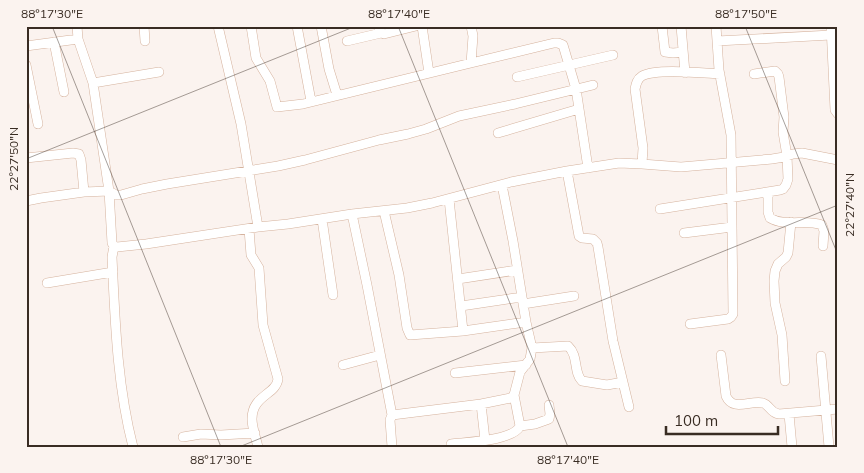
<svg xmlns="http://www.w3.org/2000/svg" width="864" height="473" font-family="Mulish,sans-serif">
<rect width="100%" height="100%" fill="#fbf3ef"/>
<g fill="none" stroke-linecap="round" stroke-linejoin="round">
<defs>
<path id="minor" d="M144 26 145 41
M218 26 241 124 258 227
M251 26 256 58 270 81 277 107 303 104 471 63
M297 26 311 101
M321 26 329 69 337 95
M378 26 380 32 384 34 416 26
M422 26 429 73
M471 26 473 36 471 63 554 43H558L563 45 576 89 588 168
M662 26 665 52 673 53 683 52
M681 26 685 73
M831 26 835 110 838 114
M78 39 93 83 109 191 112 243 114 246 117 247 146 244 258 227 288 224 352 214 407 208 432 203 511 182 567 171 619 163 642 164 681 167 772 159 784 157 793 154 802 153 838 160
M347 41 381 33
M717 41 831 35
M54 42 64 92
M26 46 78 39 77 26
M26 65 38 124
M517 77 613 55
M93 83 159 72
M498 133 579 109
M26 158 73 153 79 154 81 160 84 192
M642 164 643 148 635 89C636 84 637 79 642 76 656 68 702 73 720 74
M567 171 579 236 582 238 593 239 597 243 598 247 613 341 629 407
M768 192V212L770 218C785 227 806 219 822 225L824 231 823 246
M449 199 463 331
M26 201 41 198 84 192 109 191 116 195H121L142 189 167 184 278 166 305 160 379 140 408 134 426 129 459 116 515 104 593 85
M660 209 780 190 783 189 786 185 788 179 787 156 783 132 784 117 779 77 778 74 775 71 754 74
M384 211 399 275 407 328 410 335 463 331 526 322
M352 214 367 285 392 415 390 420 392 447
M322 219 333 295
M249 229 251 255 259 268 263 325 278 379C276 395 252 395 252 419 252 428 256 438 258 447
M684 233 732 227
M114 246 112 257C115 320 117 385 133 447
M458 279 517 270
M47 283 113 272
M523 304 574 296
M461 306 522 297
M690 324 728 319 731 317 733 314 731 135 719 70 716 26
M532 348 568 346C579 356 573 372 582 381L607 385 623 382
M721 355 726 396C733 412 750 400 763 403 770 405 770 413 779 414L838 409
M821 356 829 447
M343 365 380 355
M455 373 526 365
M785 381 782 335 775 303 774 281 775 271 778 264 786 257 788 253 791 222
M481 404 485 440
M789 414 792 447
M392 415 481 404 511 398 514 395 520 372 530 359 532 348 526 322 513 241 502 185
M520 426 535 424 549 419 550 414 549 405
M183 437 201 434 221 435 255 433
M451 444C467 442 513 441 520 426L514 395"/>
</defs>
<use href="#minor" stroke="#d5b29d" stroke-width="10"/>
<use href="#minor" stroke="#fff" stroke-width="9"/>
</g>
<path fill="none" stroke="#392c23" stroke-width="1" stroke-opacity="0.45" d="M52 26 221 447M398 26 568 447M745 26 838 255M26 159 356 26M239 447 838 205"/>
<rect width="864" height="473" fill="none" stroke="#fbf3ef" stroke-width="55"/>
<path d="M666 426v8h112v-8" fill="none" stroke="#392c23" stroke-width="2.5"/>
<text x="674" y="426" font-size="15" fill="#392c23" stroke="#fbf3ef" stroke-width="4" paint-order="stroke">100 m</text>
<rect x="28" y="28" width="808" height="418" fill="none" stroke="#392c23" stroke-width="2"/>
<g font-size="12" text-anchor="middle" fill="#392c23">
<text x="52" y="18">88°17'30"E</text>
<text x="399" y="18">88°17'40"E</text>
<text x="746" y="18">88°17'50"E</text>
<text transform="translate(14 159) rotate(-90)" y="4">22°27'50"N</text>
<text transform="translate(850 205) rotate(-90)" y="4">22°27'40"N</text>
<text x="221" y="464">88°17'30"E</text>
<text x="568" y="464">88°17'40"E</text>
</g>
</svg>
